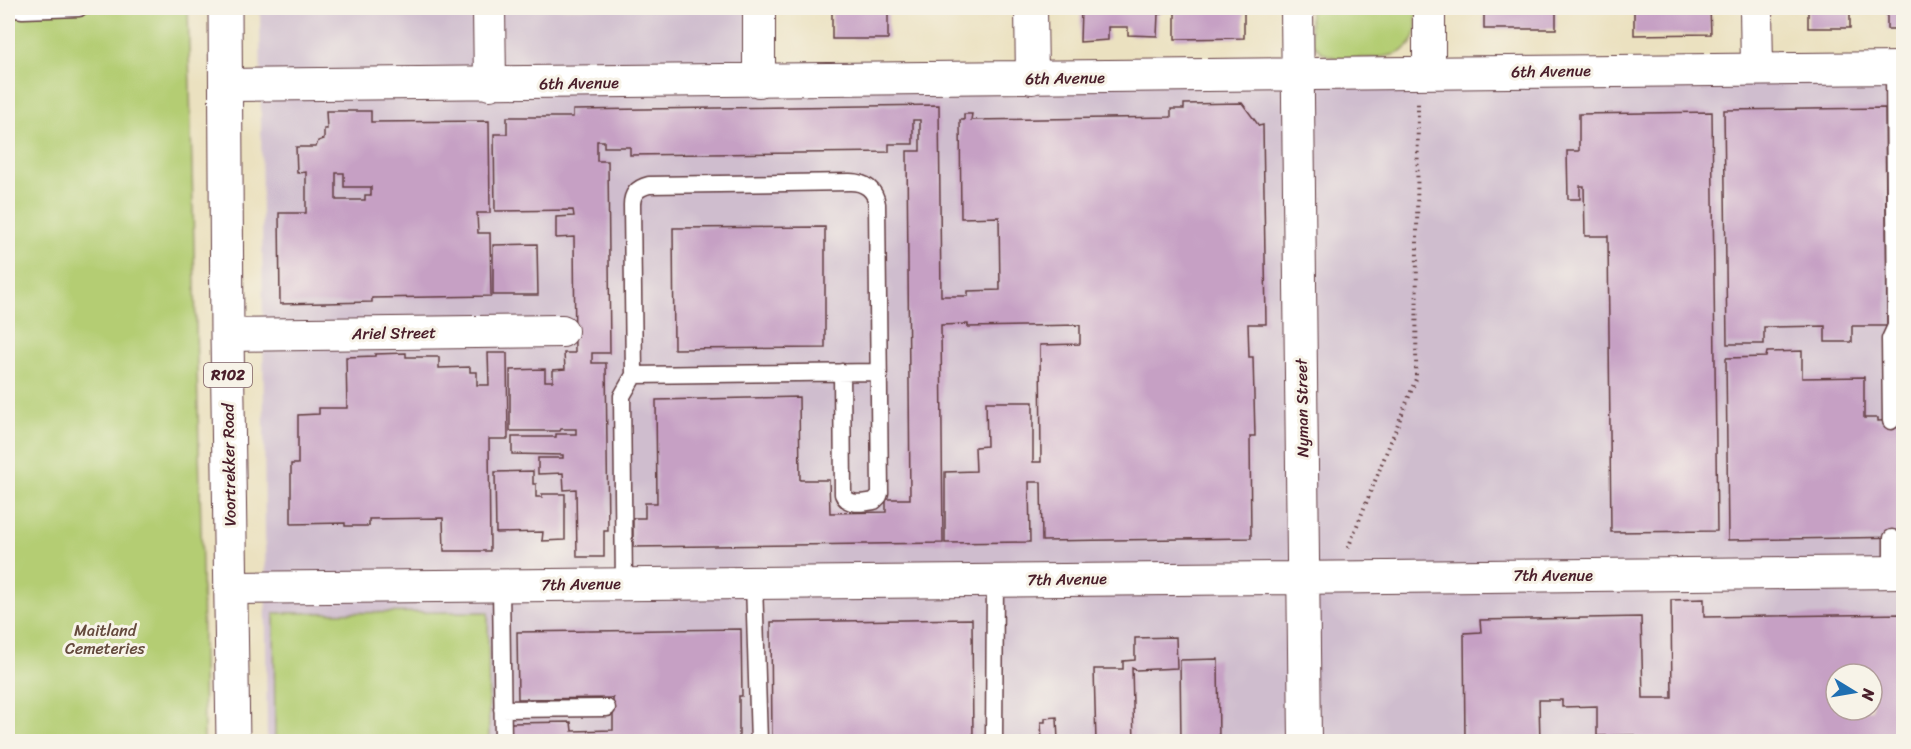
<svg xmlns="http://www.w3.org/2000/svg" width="1911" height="749" font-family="Sriracha,sans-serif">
<rect width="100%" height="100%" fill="#f7f3e8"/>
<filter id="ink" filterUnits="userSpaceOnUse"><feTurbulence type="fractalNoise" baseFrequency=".0167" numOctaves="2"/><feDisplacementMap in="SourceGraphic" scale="12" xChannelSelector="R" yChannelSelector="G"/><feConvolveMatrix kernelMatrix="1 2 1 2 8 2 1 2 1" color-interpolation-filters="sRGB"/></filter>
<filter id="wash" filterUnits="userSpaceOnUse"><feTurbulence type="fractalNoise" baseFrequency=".008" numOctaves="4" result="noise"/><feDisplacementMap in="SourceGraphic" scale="24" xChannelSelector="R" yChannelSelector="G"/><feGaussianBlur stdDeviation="1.35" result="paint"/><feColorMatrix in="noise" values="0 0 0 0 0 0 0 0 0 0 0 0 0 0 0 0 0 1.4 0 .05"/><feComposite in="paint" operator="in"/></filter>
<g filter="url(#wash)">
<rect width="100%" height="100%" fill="#ebe1c0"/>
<path fill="#cfbdce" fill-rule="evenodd" d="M260 8H759V80L1903 68V741H267ZM1836 674H1872V710H1836Z"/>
<path fill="#b4cd73" stroke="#7f764f" stroke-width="1.5" d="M8 8H188L202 567 204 741H8Z
M1310 8H1416C1416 15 1417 24 1416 32 1410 64 1361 58 1337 58 1307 52 1310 32 1310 8Z
M488 612 489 741H275L274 613Z"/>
<g id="blocks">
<path fill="#c6a0c4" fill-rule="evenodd" d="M832 8H888V39H832Z
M1081 8H1162V14H1158L1157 36 1128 35V27H1108V40L1080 42Z
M1175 8H1244V38L1175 39Z
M1484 8H1556V29H1484Z
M1634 8H1710L1711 34 1634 35Z
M1808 8H1850V28H1808Z
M1887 8H1904V29H1887Z
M1242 103 1259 126 1263 125 1266 324H1248L1249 357H1253L1255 436H1250L1251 538 1042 541 1041 482H1029L1030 542 945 543V472L976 471 975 447 987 446 986 402H1033V462H1041L1040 345 1080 344V325L968 327V324L941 325 943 543 633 547V518H645V503H657L656 400 799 397 800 480H829L830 513 886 512V499H910L907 151H920V120H913V144H889V152L630 155V147H604V141H597V161H608L610 353H592V363H606L608 531H604V557H577L576 489 564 490 563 473 538 474V458H563V455L512 454V437H556V434H576V429H561L560 431H510V370L545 369V381H553V370L565 369 564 353H575L574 237 556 238V217L574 216 573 210 495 211 494 134H507V117H573V110L939 105 941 296H968V291L1000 290 999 217 961 218 960 120H964V114H972L971 120 1171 117V109H1184V104Z
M1885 108 1887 326H1852V342H1825V326L1764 327V344H1727L1724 110Z
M326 111H371V122L489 121 490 213H477L478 233H490L491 296 372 298V302L280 304 279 213H306V172L297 173 296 147H316L318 141 324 139V129H327ZM336 173H344V187H371V195H365V200H336Z
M1712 112 1717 531 1611 532 1608 236H1585L1584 186H1580V199H1568L1567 151H1579V114Z
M825 227V348L674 349 673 228Z
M537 244 538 295H493V245Z
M1802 351V378L1864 377V418H1878V421L1904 420V537L1728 540 1726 358 1766 357 1767 352Z
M406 353V357H439V368L470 367V372H477V385H489L488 353H507L508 439H489L490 551H444L443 518 369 519V526H345V523L291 524V464H298V415L319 414V408H347L346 357 375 356V354Z
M533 471V484H536V497H542V494H565V540L542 541 543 532 496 533 495 472Z
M1704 599V617L1904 614V742H1634V735L1597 736V706L1562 707V700H1539L1540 742H1465L1464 633 1481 632 1480 620 1641 617 1643 698H1672L1671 600ZM1836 674H1872V710H1836Z
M972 619 973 742H772L771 622Z
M741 629 742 696H739V742H511V723L571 722 572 731 613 730V698L518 699 517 632Z
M1176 637 1177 668 1136 670 1132 668 1134 742H1096L1094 669H1123V661L1135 660V638Z
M1218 659 1219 742H1181L1180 660Z
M1057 717 1058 742H1042L1041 722H1045V718Z"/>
</g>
</g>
<g filter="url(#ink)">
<use href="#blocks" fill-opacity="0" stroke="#623c41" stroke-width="1.5"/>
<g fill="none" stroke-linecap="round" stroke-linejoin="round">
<defs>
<path id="lane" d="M8 8 23 10 79 8
M634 375 878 372
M1891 421 1890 339 1896 326 1894 68
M1892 538V572
M754 583 759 742
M624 584 622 396 634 375 632 205C632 194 637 188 649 185L850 182C865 182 875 190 877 204L880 493 879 496 874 501C863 503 848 506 843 494L842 372
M501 585 503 742
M502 709 607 708
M994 742 995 580"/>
<path id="street" d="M489 8 490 84
M759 8V81
M1031 8 1032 78
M1297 8 1305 742
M1429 8V73
M1756 8 1757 69
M226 85 1904 68
M227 335 562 331
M231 588 1904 572"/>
<path id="primary" d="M225 8 227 335 233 742"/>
</defs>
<use href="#lane" stroke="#623c41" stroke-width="19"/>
<use href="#street" stroke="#623c41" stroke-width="34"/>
<use href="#primary" stroke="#623c41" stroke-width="35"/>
<path stroke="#623c41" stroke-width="4" stroke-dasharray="1.5 4.5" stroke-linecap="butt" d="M1348 548 1416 379 1418 101"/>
<use href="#lane" stroke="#fff" stroke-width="16"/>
<use href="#street" stroke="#fff" stroke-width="32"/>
<use href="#primary" stroke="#fff" stroke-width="33"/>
</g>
</g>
<g text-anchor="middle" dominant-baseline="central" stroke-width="6" stroke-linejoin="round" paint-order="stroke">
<rect fill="#f7f3e8" stroke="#7e5f64" stroke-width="1.5" x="204" y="363" width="48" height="24" rx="4.5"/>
<g font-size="15" font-weight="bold" fill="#4a1f2b">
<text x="228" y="375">R102</text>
</g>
<g font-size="16" fill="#4a1f2b" stroke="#f7f3e8">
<text transform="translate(1551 71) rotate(-1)">6th Avenue</text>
<text transform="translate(1065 78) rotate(-1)">6th Avenue</text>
<text transform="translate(579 83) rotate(-1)">6th Avenue</text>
<text transform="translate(394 333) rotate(-1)">Ariel Street</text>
<text transform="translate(1302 408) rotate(-91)">Nyman Street</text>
<text transform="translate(229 465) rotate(-91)">Voortrekker Road</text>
<text x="1553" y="575">7th Avenue</text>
<text transform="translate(1067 579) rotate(-1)">7th Avenue</text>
<text transform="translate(581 584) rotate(-1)">7th Avenue</text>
</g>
<g font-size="16" fill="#644a3d" stroke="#f7f3e8">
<text x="105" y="630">Maitland<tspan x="105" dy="18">Cemeteries</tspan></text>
</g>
</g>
<rect width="1911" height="749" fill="none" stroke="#f7f3e8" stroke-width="30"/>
<g transform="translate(1854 692) rotate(101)"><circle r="28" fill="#f7f3e8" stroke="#b29e9c" stroke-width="1.5"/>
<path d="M0-4.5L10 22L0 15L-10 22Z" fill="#1f6fb2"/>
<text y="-9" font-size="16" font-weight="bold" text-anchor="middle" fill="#4a1f2b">N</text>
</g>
</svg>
